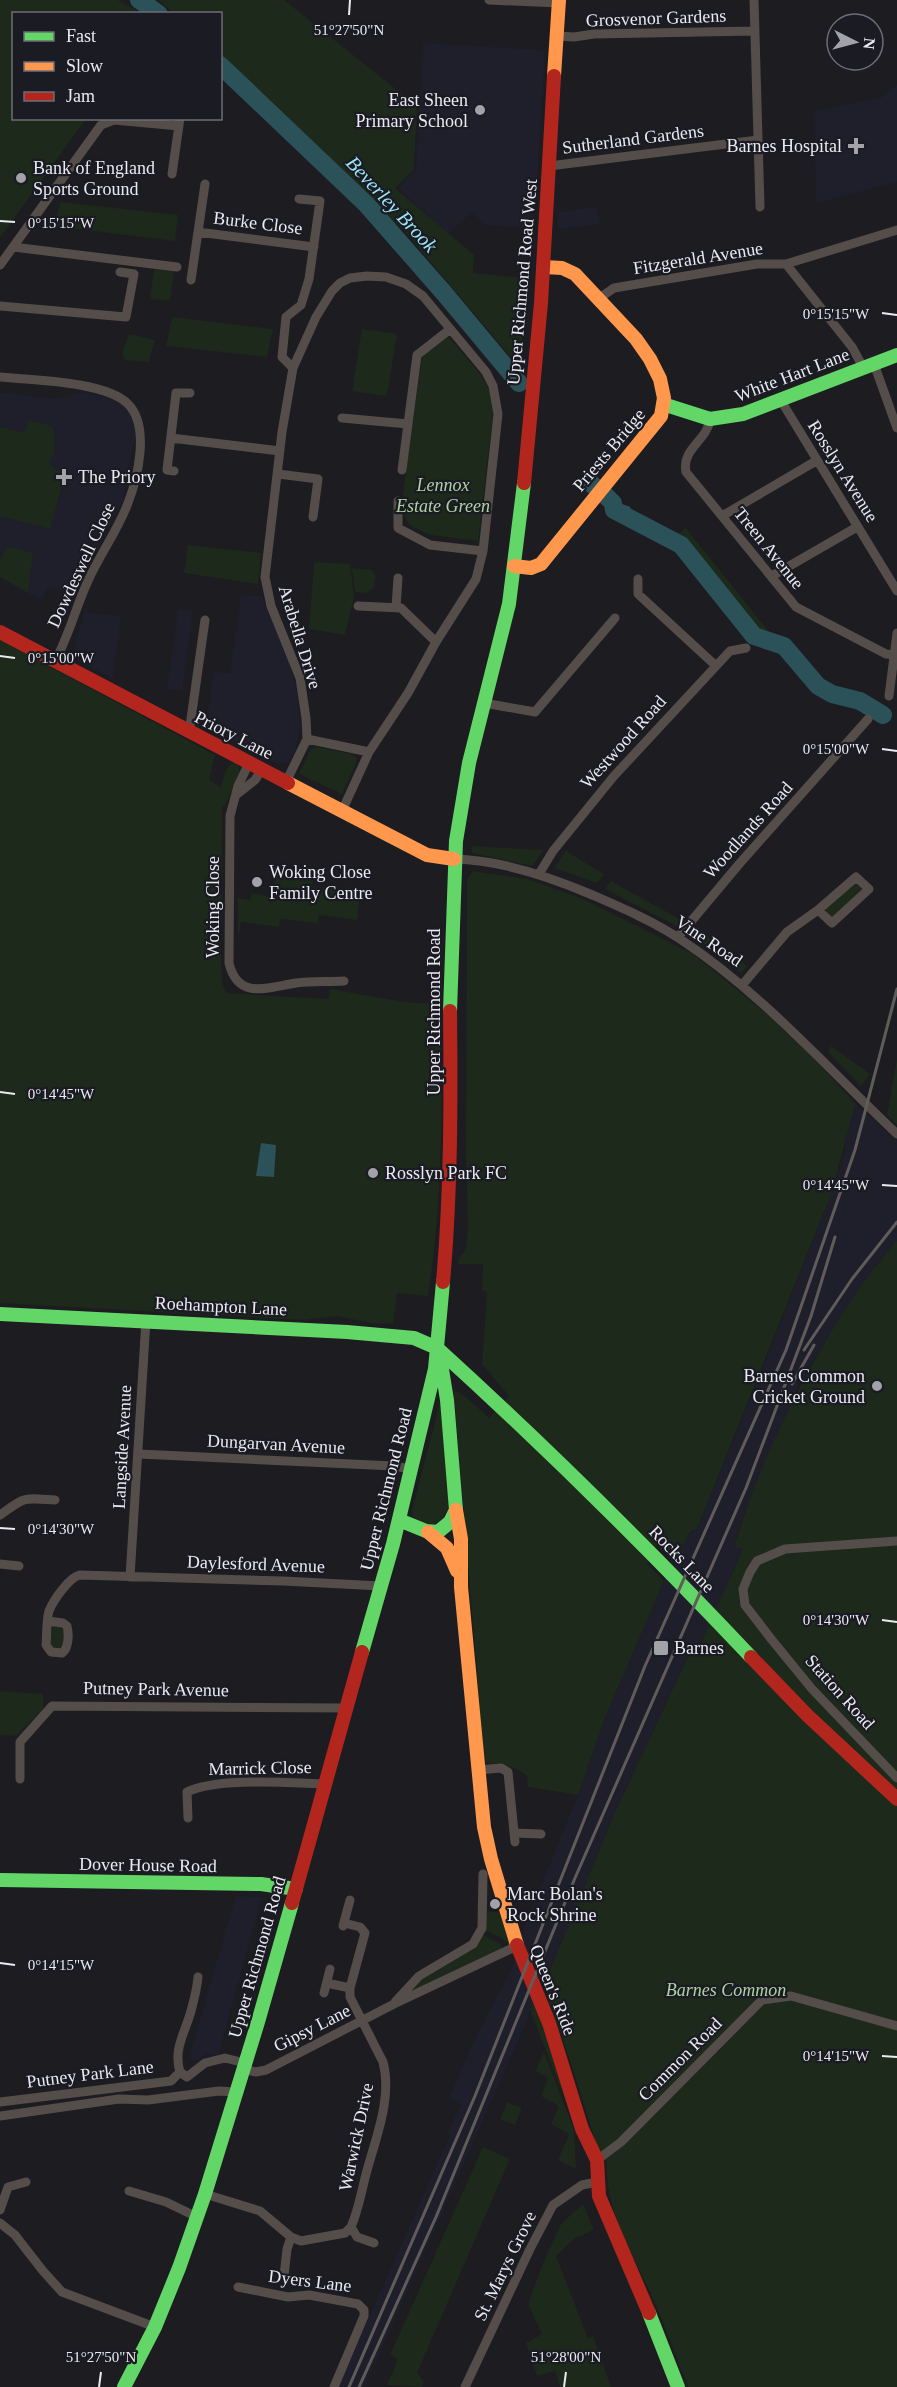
<svg xmlns="http://www.w3.org/2000/svg" width="897" height="2387" font-family="Georgia,serif">
<rect width="100%" height="100%" fill="#1c1c21"/>
<path fill="#1f1f2c" d="M423 43 545 50 537 182 530 228 485 225 472 212 448 234 398 188 416 169Z
M897 85V182L816 203 814 111 882 97Z
M597 207 600 224 558 229V212Z
M0 392 56 399 82 392 107 397 122 404 133 416 136 430 123 501 83 572 75 592 46 588 44 598H37L0 577Z
M241 595 262 596 289 662 298 696 300 731 295 751 287 764 273 762 207 726 213 672 230 673Z
M178 609 193 610 182 691 167 689Z
M84 612 121 616 113 679 72 657Z
M856 1104 897 1141V1240L880 1260 824 1343 798 1387 745 1512 734 1545 743 1549 698 1649 693 1646 612 1819 550 1970 534 2000 524 2028 365 2387H338L450 2135 447 2133 461 2104 449 2098 474 2041 513 1966 528 1917 578 1795 605 1718 664 1581 677 1541 697 1529 762 1370 831 1195 844 1154 847 1133Z
M236 1896 262 1897 218 2056 206 2054 197 2061 189 2057Z"/>
<path fill="#1d291a" d="M0 0H118L141 13 14 14V118L86 119 0 238Z
M159 0H284L417 106 414 169 395 188 474 255 473 273 526 278 520 368 406 233 221 58 220 14 173 13Z
M61 202 178 215 175 241 53 226Z
M154 269 174 271 170 301 150 299Z
M172 317 273 329 267 357 166 346Z
M362 329 397 334 387 396 352 391Z
M129 334 155 340 149 362 125 360 122 353Z
M447 335 481 375 493 397V413L478 541 430 535 409 525 401 508 422 356Z
M28 420 52 426C58 438 52 443 55 455L51 458 50 464 57 471 63 470 65 474 50 529 0 516V427L24 433Z
M686 528 774 638 754 633 676 535Z
M188 545 261 553 258 584 184 573Z
M7 546 33 553 28 593 0 577V561Z
M314 562 350 564 354 596 345 635 309 629Z
M352 568 372 570 376 576 374 587 367 593 355 592Z
M0 640 215 755 209 780 221 787C224 778 224 766 235 762L239 766V772L225 806 222 807 221 955 222 983 226 993 329 999 330 989 405 1002 440 1004C443 1101 443 1200 428 1296L397 1293 393 1324 370 1323 338 1316 303 1320 0 1303Z
M316 747 351 754 357 758 355 766 342 794 299 774 310 750Z
M471 846 544 850 532 866 472 853Z
M566 851 604 874 597 883 554 868Z
M277 867 314 872 312 887 336 888 335 891 360 896 357 920 319 915 318 923 280 919 279 927 241 922 238 940V898L250 900 252 893 273 897Z
M473 871 527 879 581 898 693 954 768 1015 812 1057 856 1104C846 1134 840 1165 831 1195L697 1529 690 1532 684 1545 677 1541 670 1558 657 1545 647 1564 664 1581 605 1718 578 1795 528 1787 527 1776C515 1766 501 1763 486 1763L483 1747 454 1393 455 1390 466 1397 489 1418 509 1396 482 1364 487 1293 482 1290 483 1264H458L459 1258 466 1249 468 1227 466 1158 467 879Z
M611 881 685 922 680 928 605 889Z
M855 883 862 889 833 918 825 910Z
M695 927 747 966 741 973 689 933Z
M831 1046 870 1074 861 1086 828 1052Z
M897 1058V1125L887 1115Z
M897 1240V2387H688C676 2357 665 2326 652 2297 634 2255 604 2209 607 2163L598 2150 569 2057 542 1983 550 1970 612 1819 693 1646 698 1649 743 1549 734 1546C742 1524 748 1502 757 1481 791 1397 838 1309 897 1240Z
M440 1402 449 1508 436 1526 427 1525 413 1517 412 1510Z
M54 1625 61 1626C66 1634 65 1641 60 1649L52 1648C48 1641 50 1632 54 1625Z
M0 1691 43 1694V1709L16 1736 0 1735Z
M485 1911 503 1913 513 1943 508 1945 505 1940 484 1930Z
M483 1935 501 1944 502 1949 414 1991 406 1993 424 1976Z
M534 2000 575 2125 530 2010Z
M544 2052 574 2130 576 2169 558 2160 569 2134 551 2124 559 2106 541 2096 548 2078 535 2071Z
M507 2102 522 2108 515 2125 500 2119Z
M483 2147 510 2159 417 2373 424 2381 422 2387 387 2385 398 2359 390 2355Z
M583 2204 594 2230 575 2238 556 2256 588 2338 593 2336 611 2387H560L555 2371 537 2376 526 2343 542 2334 528 2304 543 2263 561 2224Z"/>
<path fill="#2b5159" d="M261 1143 276 1145 274 1177 256 1176Z"/>
<g fill="none" stroke-linecap="round" stroke-linejoin="round">
<path stroke="#2b5159" stroke-width="3" d="M613 503 629 508"/>
<path stroke="#2b5159" stroke-width="18" d="M139 0 159 14
M220 65 366 204 444 293 519 383
M589 482 594 486
M606 496 613 503 614 510 681 545 754 636 784 646 818 686 832 694 860 701 883 715"/>
<path stroke="#554d49" stroke-width="9" d="M489 0 559 3
M754 0 760 207
M558 36 574 37 594 34 755 31
M549 166 758 140
M172 174 180 118
M205 184 198 232 314 247
M13 247 177 267
M786 264 897 230
M0 265 101 125 114 120 179 126
M191 280 198 232
M598 299 614 288 757 264H786L852 347 863 367
M0 306 126 317 134 274 120 272
M874 364 897 428
M293 368 282 357 286 317 301 305 309 279 320 201 299 199
M0 377C31 380 106 381 128 404 150 426 138 477 128 503 118 530 100 554 88 581 76 606 69 636 55 661
M780 399 897 591
M342 418 408 424
M710 419C708 440 681 449 686 472L796 607 886 654 894 655
M171 438 280 451
M402 470 417 355 449 330
M174 471 167 470 176 393H190
M278 474 318 479 313 517
M398 501V528L430 545 483 551
M722 516 816 461
M772 576 857 527
M638 579V594L715 665
M358 606 401 608 436 642
M396 607 398 578
M889 696 897 633
M484 703 535 712 615 618
M187 731 190 726 205 620
M307 739 369 752
M249 763 238 786 230 816 229 963C238 1001 268 987 296 983 312 981 328 982 344 981
M286 782 307 739 306 718 300 678 271 606 265 577 282 432 293 368 316 317 332 291 340 283 350 278 367 276 386 277 406 284 423 296 486 372 493 386 498 414 483 551 476 579 436 642 408 693 369 752 342 811
M236 795 255 780 262 769
M454 859C501 860 548 876 590 894 620 907 653 921 680 939 762 993 826 1067 897 1134
M539 874 553 851 614 776 730 651 746 648
M678 937 740 863 868 719
M743 984 787 932 818 910 832 923 869 889 856 877 818 910
M139 1454 394 1466 411 1469
M0 1515C26 1496 23 1498 55 1500
M897 1541 785 1549 757 1561 750 1572 743 1589 745 1605 772 1640 812 1689 897 1778
M0 1564 19 1566
M130 1577 146 1320
M48 1621 63 1623 67 1626C69 1634 69 1648 62 1653L51 1652 46 1645C47 1635 46 1621 49 1611 53 1601 69 1577 80 1575L283 1581 381 1586
M478 1770 501 1768 508 1772 515 1842
M20 1779V1742L52 1706 345 1708
M188 1818 187 1792C217 1777 290 1783 325 1784
M514 1833 541 1834
M344 1923 360 1927 365 1933 350 1988V1997L383 2062C393 2099 374 2142 365 2178 361 2194 358 2211 351 2227
M343 1926 350 1900
M327 1983 350 1988
M324 1993 330 1969
M395 2002 419 1976 473 1944 482 1928 483 1874
M243 2069 256 2072 266 2070 394 2004 517 1946
M180 2072C173 2049 185 2033 191 2011 194 2000 197 1989 198 1977
M180 2072 187 2077 205 2063 225 2058 245 2063
M0 2102 171 2081 180 2072
M0 2116 119 2099 148 2100 219 2091 235 2092
M597 2160 621 2142 762 2000 791 1996 897 2026
M129 2191 166 2202 197 2217
M205 2194 260 2211 291 2237 301 2241 345 2233 351 2227 357 2237 374 2243
M0 2210 8 2187 26 2182
M0 2223 15 2235 43 2271 62 2292 155 2327
M284 2276 287 2249 291 2237
M238 2287 288 2297 309 2295 358 2304 364 2310V2316L334 2387
M465 2387 530 2249 553 2205 582 2185 597 2182"/>
<path stroke="#63d668" stroke-width="14" d="M666 405 710 419 743 414 897 355
M450 1011 456 841 469 763 509 604 524 483
M0 1314 347 1332 414 1338 437 1348
M437 1348C546 1447 650 1550 751 1657
M399 1520 426 1531 438 1532 450 1522 456 1510 447 1400 440 1357
M362 1652 393 1544 435 1369 443 1282
M0 1880 261 1884 296 1889
M649 2313 678 2387
M124 2387 155 2327 179 2268 205 2194 258 2022 292 1903"/>
<path stroke="#ff974d" stroke-width="14" d="M554 76 559 0
M514 566 531 568 541 564 661 416 664 398 660 379 650 359 636 339 575 274 562 268 544 267
M288 783 427 855 454 859
M456 1510 461 1539V1587L484 1827 491 1859 517 1945
M428 1532 447 1548 457 1571"/>
<path stroke="#b3261e" stroke-width="14" d="M524 483 541 303 554 76
M0 632 288 783
M443 1282C451 1192 451 1102 450 1011
M751 1657 807 1715 897 1799
M292 1903 362 1652
M517 1945 549 2023 582 2129 597 2160 599 2196 649 2313"/>
<path stroke="#605c5a" stroke-width="3" d="M804 1350 852 1279 897 1222
M792 1384 814 1345
M349 2387 475 2096 645 1666 786 1350 855 1150 897 989
M359 2387 436 2217 575 1878 746 1488 811 1316 835 1237"/>
</g>
<path fill="none" stroke="#eaeaf0" stroke-width="2" d="M349 15 350 0M0 221 15 222M882 313 897 315M0 656 15 658M882 749 897 751M0 1092 15 1094M882 1185 897 1186M0 1528 15 1529M882 1620 897 1622M0 1963 15 1965M882 2056 897 2057M99 2387 101 2372M564 2387 566 2372"/>
<g fill="#a2a2a8" stroke="#1a1b23" stroke-width="2">
<circle cx="480" cy="110" r="6"/>
<path d="M853 137h6v6h6v6h-6v6h-6v-6h-6v-6h6z"/>
<circle cx="21" cy="178" r="6"/>
<path d="M61 468h6v6h6v6h-6v6h-6v-6h-6v-6h6z"/>
<circle cx="257" cy="882" r="6"/>
<circle cx="373" cy="1173" r="6"/>
<circle cx="877" cy="1386" r="6"/>
<rect x="653" y="1640" width="16" height="16" rx="3"/>
<circle cx="495" cy="1904" r="6"/>
</g>
<g text-anchor="middle" dominant-baseline="central" stroke-width="4.5" stroke-linejoin="round" paint-order="stroke">
<g font-size="18" fill="#eaeaf0" stroke="#1a1b23">
<text transform="translate(656 18) rotate(-2)">Grosvenor Gardens</text>
<text transform="translate(633 139) rotate(-7)">Sutherland Gardens</text>
<text transform="translate(258 223) rotate(7)">Burke Close</text>
<text transform="translate(698 258) rotate(-9)">Fitzgerald Avenue</text>
<text transform="translate(522 282) rotate(-85)">Upper Richmond Road West</text>
<text transform="translate(792 375) rotate(-21)">White Hart Lane</text>
<text transform="translate(609 450) rotate(-50)">Priests Bridge</text>
<text transform="translate(843 471) rotate(58)">Rosslyn Avenue</text>
<text transform="translate(769 548) rotate(51)">Treen Avenue</text>
<text transform="translate(81 565) rotate(-65)">Dowdeswell Close</text>
<text transform="translate(300 637) rotate(73)">Arabella Drive</text>
<text transform="translate(234 735) rotate(27)">Priory Lane</text>
<text transform="translate(623 742) rotate(-48)">Westwood Road</text>
<text transform="translate(748 830) rotate(-48)">Woodlands Road</text>
<text transform="translate(213 907) rotate(-90)">Woking Close</text>
<text transform="translate(709 941) rotate(34)">Vine Road</text>
<text transform="translate(434 1012) rotate(-90)">Upper Richmond Road</text>
<text transform="translate(221 1306) rotate(3)">Roehampton Lane</text>
<text transform="translate(276 1444) rotate(3)">Dungarvan Avenue</text>
<text transform="translate(122 1447) rotate(-87)">Langside Avenue</text>
<text transform="translate(386 1489) rotate(-76)">Upper Richmond Road</text>
<text transform="translate(682 1559) rotate(46)">Rocks Lane</text>
<text transform="translate(256 1564) rotate(2)">Daylesford Avenue</text>
<text transform="translate(156 1689) rotate(1)">Putney Park Avenue</text>
<text transform="translate(840 1692) rotate(48)">Station Road</text>
<text transform="translate(260 1768) rotate(-1)">Marrick Close</text>
<text transform="translate(148 1865) rotate(1)">Dover House Road</text>
<text transform="translate(257 1957) rotate(-74)">Upper Richmond Road</text>
<text transform="translate(553 1990) rotate(68)">Queen's Ride</text>
<text transform="translate(312 2028) rotate(-27)">Gipsy Lane</text>
<text transform="translate(680 2059) rotate(-45)">Common Road</text>
<text transform="translate(90 2074) rotate(-7)">Putney Park Lane</text>
<text transform="translate(356 2137) rotate(-78)">Warwick Drive</text>
<text transform="translate(505 2266) rotate(-64)">St. Marys Grove</text>
<text transform="translate(310 2281) rotate(7)">Dyers Lane</text>
</g>
<g font-size="18" fill="#eaeaf0" stroke="#1a1b23" text-anchor="start">
<text x="468" y="100" text-anchor="end">East Sheen<tspan x="468" dy="21">Primary School</tspan></text>
<text x="842" y="146" text-anchor="end">Barnes Hospital</text>
<text x="33" y="168">Bank of England<tspan x="33" dy="21">Sports Ground</tspan></text>
<text x="78" y="477">The Priory</text>
<text x="269" y="872">Woking Close<tspan x="269" dy="21">Family Centre</tspan></text>
<text x="385" y="1173">Rosslyn Park FC</text>
<text x="865" y="1376" text-anchor="end">Barnes Common<tspan x="865" dy="21">Cricket Ground</tspan></text>
<text x="674" y="1648">Barnes</text>
<text x="507" y="1894">Marc Bolan's<tspan x="507" dy="21">Rock Shrine</tspan></text>
</g>
<g font-size="18" font-style="italic" fill="#aed3a1" stroke="#1a1b23">
<text x="443" y="485">Lennox<tspan x="443" dy="21">Estate Green</tspan></text>
<text x="726" y="1990">Barnes Common</text>
</g>
<g font-size="20" font-style="italic" fill="#9ae8f6" stroke="#1a1b23">
<text transform="translate(392 204) rotate(47)">Beverley Brook</text>
</g>
</g>
<g font-size="15" text-anchor="middle" fill="#eaeaf0" stroke="#1a1b23" stroke-width="4.5" stroke-linejoin="round" paint-order="stroke">
<text x="349" y="35">51°27'50"N</text>
<text x="61" y="228">0°15'15"W</text>
<text x="836" y="319">0°15'15"W</text>
<text x="61" y="663">0°15'00"W</text>
<text x="836" y="754">0°15'00"W</text>
<text x="61" y="1099">0°14'45"W</text>
<text x="836" y="1190">0°14'45"W</text>
<text x="61" y="1534">0°14'30"W</text>
<text x="836" y="1625">0°14'30"W</text>
<text x="61" y="1970">0°14'15"W</text>
<text x="836" y="2061">0°14'15"W</text>
<text x="101" y="2362">51°27'50"N</text>
<text x="566" y="2362">51°28'00"N</text>
</g>
<rect x="12" y="12" width="210" height="108" fill="#1a1b23" stroke="#6d6e75" stroke-width="1.5"/>
<rect x="24" y="32" width="30" height="9" fill="#63d668" stroke="#6d6e75" stroke-width="1.5"/>
<text x="66" y="42" font-size="18" fill="#eaeaf0">Fast</text>
<rect x="24" y="62" width="30" height="9" fill="#ff974d" stroke="#6d6e75" stroke-width="1.5"/>
<text x="66" y="72" font-size="18" fill="#eaeaf0">Slow</text>
<rect x="24" y="92" width="30" height="9" fill="#b3261e" stroke="#6d6e75" stroke-width="1.5"/>
<text x="66" y="102" font-size="18" fill="#eaeaf0">Jam</text>
<g transform="translate(855 42) rotate(96)"><circle r="28" fill="#1a1b23" stroke="#6d6e75" stroke-width="1.5"/>
<path d="M0-4.5L10 22L0 15L-10 22Z" fill="#a2a2a8"/>
<text y="-9" font-size="16" font-weight="bold" text-anchor="middle" fill="#eaeaf0">N</text>
</g>
</svg>
